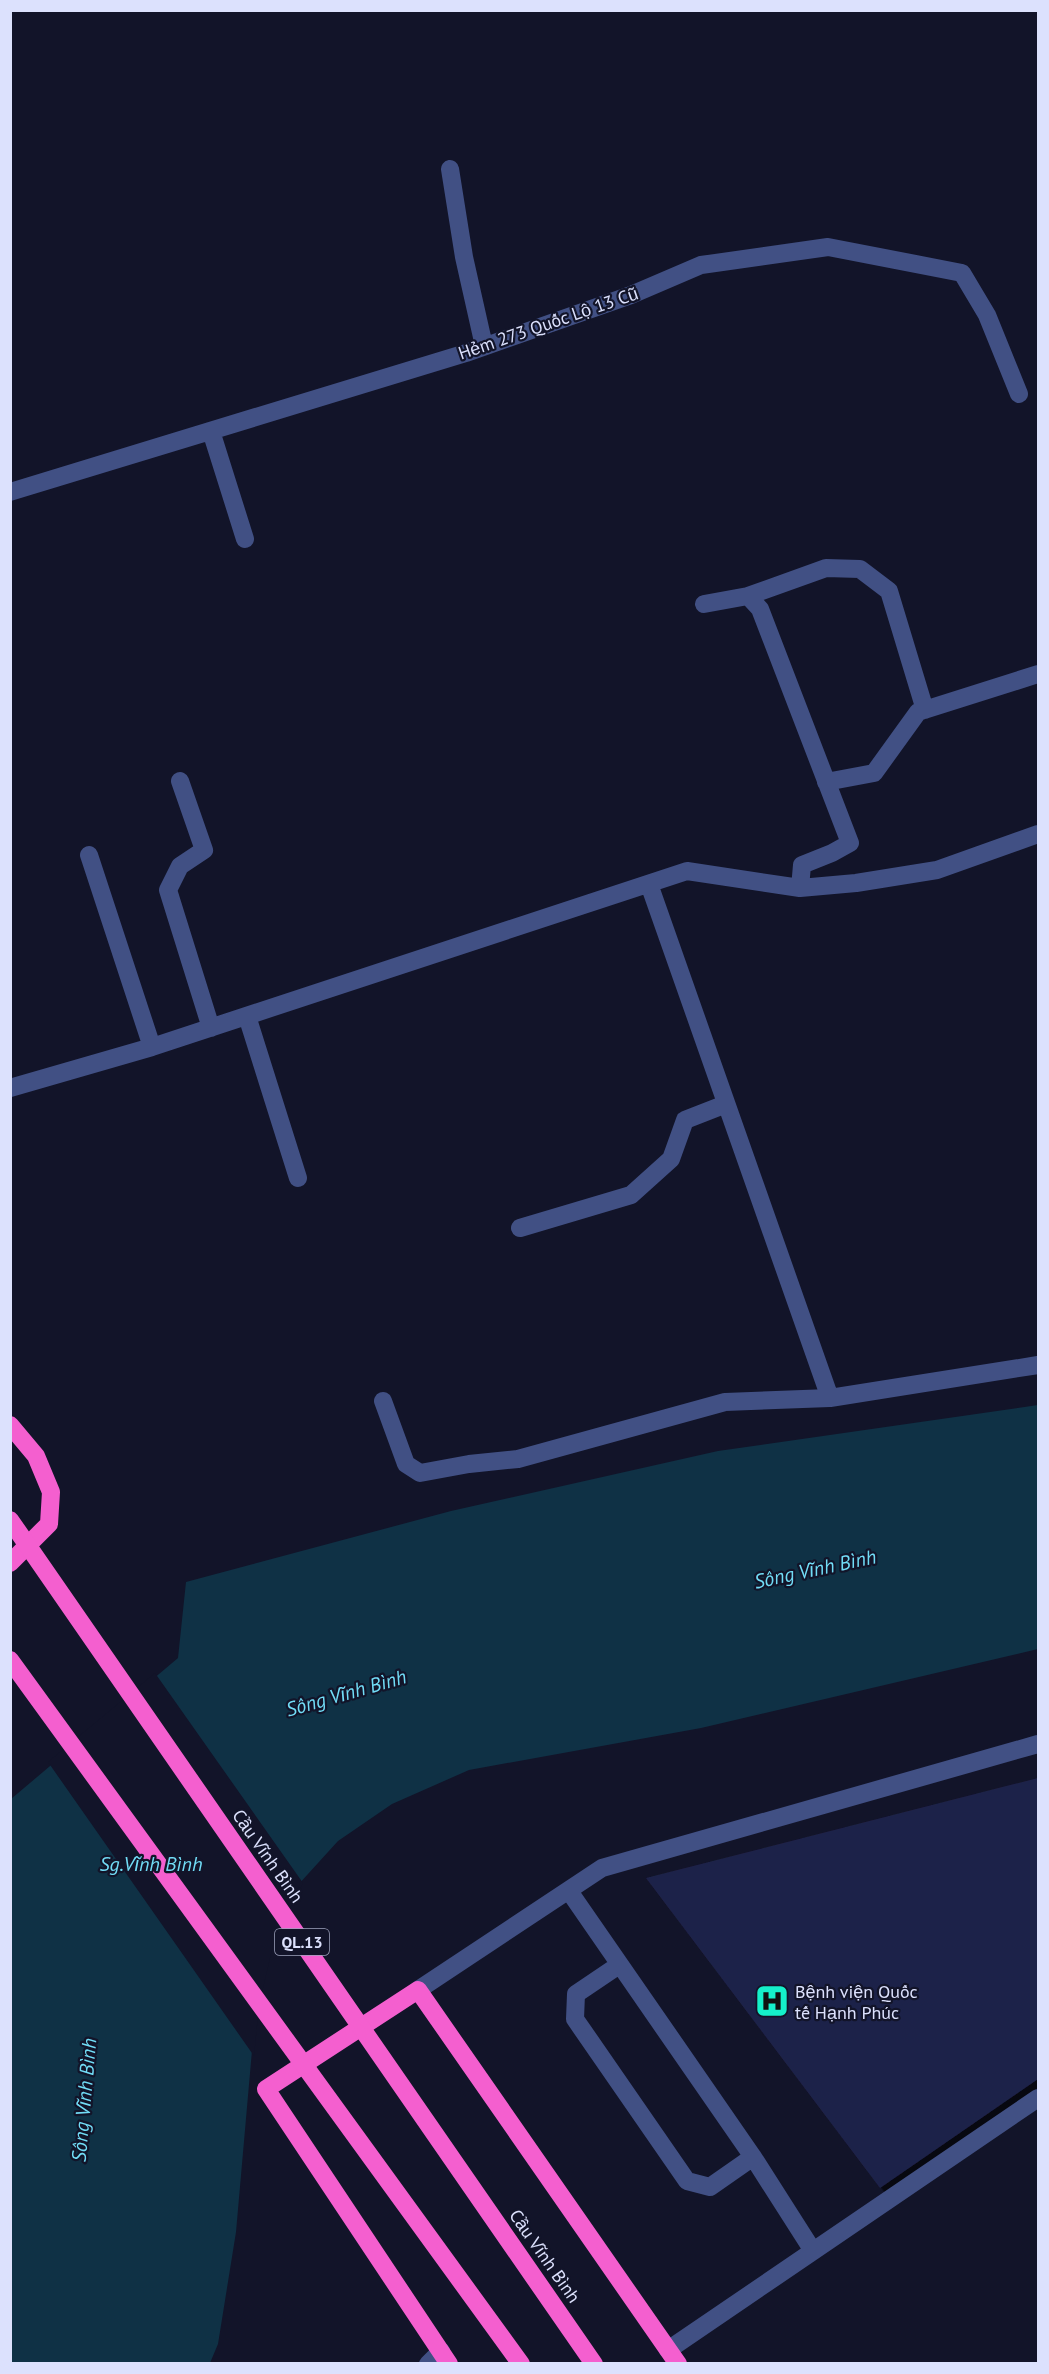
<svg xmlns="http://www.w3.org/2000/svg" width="1049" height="2374" font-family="'PT Sans',sans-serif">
<defs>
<filter id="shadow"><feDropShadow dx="5.5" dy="5.5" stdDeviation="0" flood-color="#0009"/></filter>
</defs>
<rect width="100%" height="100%" fill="#121429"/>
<path fill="#0f3145" d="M1038 1405V1649L701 1728 469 1770 392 1804 338 1841 298 1885 272 1936 256 2005 236 2232 218 2344 210 2363 11 2364V1799L178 1658 186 1582 451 1511 718 1451Z"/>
<path fill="#121429" d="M155 1673 303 1883 275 1937 259 2005 254 2056 48 1762Z"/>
<path fill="#1f2248" filter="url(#shadow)" d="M1038 1778V2079L880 2188 646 1878Z"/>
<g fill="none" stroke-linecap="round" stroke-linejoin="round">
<path stroke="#415084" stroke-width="18" d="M450 169 464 257 484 346
M211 431 245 539
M10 492 466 353 631 295 701 265 828 247 962 273 987 315 1019 394
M748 596 760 609 850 843 832 853 802 865 800 888
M704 604 748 596 826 568 860 569 889 591 925 710
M180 781 204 850 180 866 168 890 211 1028
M826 782 874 773 918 712 1038 674
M89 855 152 1047
M649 884 830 1398
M247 1016 298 1178
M10 1088 152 1047 687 871 800 888 856 883 937 870 1038 834
M520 1228 631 1195 671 1159 685 1120 726 1104
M383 1401 406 1464 420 1473 469 1464 518 1459 725 1402 830 1398 1038 1365
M569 1891 753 2157 813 2251
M619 1965 576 1994 575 2019 687 2181 710 2187 753 2157
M418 1990 602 1868 1038 1744
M668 2350 1038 2098
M428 2364 441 2351"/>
<path stroke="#f45fcf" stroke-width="18" d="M10 1425 36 1456 51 1492 49 1524 10 1563
M449 2364 266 2089 418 1990 678 2364"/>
<path stroke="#f45fcf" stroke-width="18" d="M10 1520 594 2364
M10 1660 521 2364"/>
</g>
<defs>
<symbol id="hospital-square" viewBox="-11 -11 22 22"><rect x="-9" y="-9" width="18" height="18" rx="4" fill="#15f0ca" stroke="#121429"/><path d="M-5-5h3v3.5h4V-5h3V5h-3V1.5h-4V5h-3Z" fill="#111"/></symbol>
</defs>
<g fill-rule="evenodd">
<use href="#hospital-square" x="753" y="1982" width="38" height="38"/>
</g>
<g text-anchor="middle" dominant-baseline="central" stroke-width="4.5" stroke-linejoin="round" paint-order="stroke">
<rect fill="#121429" stroke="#9fa4bd" stroke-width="1.5" x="275" y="1929" width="54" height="26" rx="4.5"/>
<g font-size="16" font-weight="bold" fill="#dce1fd">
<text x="302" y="1942">QL.13</text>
</g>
<g font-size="18" fill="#dce1fd" stroke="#121429">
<text transform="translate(548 323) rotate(-19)">Hẻm 273 Quốc Lộ 13 Cũ</text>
<text transform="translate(268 1856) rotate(55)">Cầu Vĩnh Bình</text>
<text transform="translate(545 2256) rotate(55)">Cầu Vĩnh Bình</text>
</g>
<g font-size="18" fill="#dce1fd" stroke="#121429" text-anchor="start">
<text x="795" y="1991">Bệnh viện Quốc<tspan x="795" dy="21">tế Hạnh Phúc</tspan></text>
</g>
<g font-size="20" font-style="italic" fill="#71dcf6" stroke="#121429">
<text transform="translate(815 1569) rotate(-12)">Sông Vĩnh Bình</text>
<text transform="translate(346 1693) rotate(-16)">Sông Vĩnh Bình</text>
<text x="151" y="1864">Sg.Vĩnh Bình</text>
<text transform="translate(84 2100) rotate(-85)">Sông Vĩnh Bình</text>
</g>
</g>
<rect width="1049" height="2374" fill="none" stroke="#dce1fd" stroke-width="24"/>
</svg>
